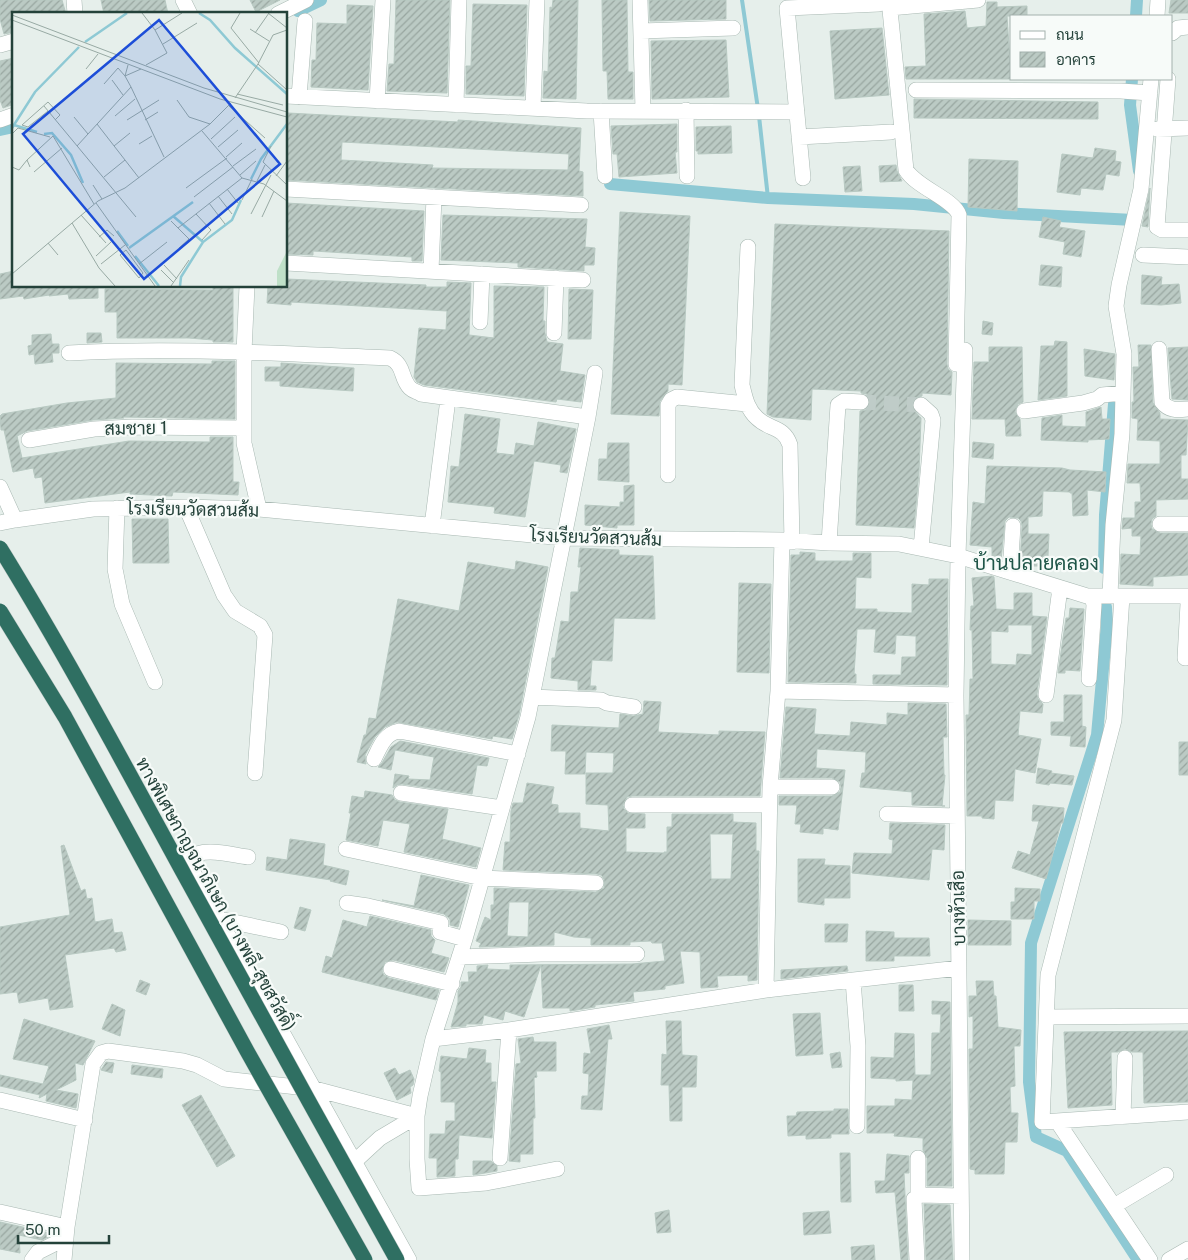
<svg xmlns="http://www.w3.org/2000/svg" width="1188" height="1260" font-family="'Public Sans',Sarabun,sans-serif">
<defs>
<pattern id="building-hatch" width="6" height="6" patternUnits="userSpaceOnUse" patternTransform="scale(1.25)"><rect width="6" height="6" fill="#bbcac4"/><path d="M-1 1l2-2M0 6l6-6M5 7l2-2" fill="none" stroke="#98a6a0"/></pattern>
</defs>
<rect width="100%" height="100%" fill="#e6efeb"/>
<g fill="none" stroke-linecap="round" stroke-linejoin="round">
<path stroke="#8ec9d4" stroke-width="4" d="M742 0 758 109
M759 116 768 198"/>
<path stroke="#8ec9d4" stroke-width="12" d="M298 11 321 0
M1136 16 1137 0
M1132 79 1130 105 1139 171
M0 130 14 127
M610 184 768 198 914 204 1004 213 1133 220
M1104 568 1105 515 1114 404
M1106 607 1107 624 1097 735 1031 943 1029 1082 1036 1137 1067 1151 1138 1260"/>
</g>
<path fill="url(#building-hatch)" stroke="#b8c9c2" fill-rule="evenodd" d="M0 0H62L66 14H14V32L4 34 0 19Z
M101 0H165L168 14H130V12L104 14Z
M250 0H280L256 12Z
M396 0H450L447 93 387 91 389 64H394Z
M553 0H578L576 99 543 98V97L544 71 548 72 550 7 552 8Z
M602 0H627L628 72H633V99H608L607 71H603Z
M649 0H726V19L650 21Z
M1171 0H1188V13H1169Z
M987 2H997V7L1027 6V16H1007L1010 61H1012V79H906L905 67 926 66 924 14 965 11 967 28 986 26Z
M473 4 527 5 524 96 466 94V66H471Z
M347 5 373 6 368 90 311 87 312 60H316L317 23 347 24Z
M882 28 889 95 835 99 830 31Z
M726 40 729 97 652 99 651 41Z
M14 58V104L3 108 0 100V61Z
M914 99 1098 102V119L914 118Z
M288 113 458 122V120L581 128 579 171 583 172V196L286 180ZM342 142 569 154 568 170 432 168 433 165 341 160Z
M677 124V152H675L677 173 619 177 617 154H613L611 126Z
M731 126 732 153 698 154V151H696V127Z
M1095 148 1116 151 1115 161 1121 162 1119 176 1106 174 1103 190 1081 188 1080 195 1057 192 1062 154 1093 158Z
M969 159 1018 161 1017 211 968 207Z
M896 165 897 171 902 181 880 182 879 166Z
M860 166 862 191 845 192 843 167Z
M1150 188 1148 226V227L1142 226Z
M286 203 424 211 422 261H412V257L313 251V255L286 254Z
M620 212 690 216 682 385 668 384V391L660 401 659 416 611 414Z
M443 215 587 219 585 247 595 248 594 265H584V271L518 267V263L441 260Z
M1043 217 1061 221 1059 227 1085 231 1081 257 1063 254 1065 242 1039 237Z
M775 224 949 231 947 364 948 369 952 372 951 395 922 393V396L914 398 912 403V408L921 418 919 472 914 528 856 525 860 411 866 410 869 407 870 402 867 394 861 393V391L812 389 811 420 773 417 767 414Z
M1041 265 1062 267 1061 287 1039 285Z
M14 271V286H98V298L69 299 68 294 49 296V295L24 299 23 296 0 299V274Z
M1142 275 1162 277 1161 285 1179 284 1181 303 1161 305 1141 304Z
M286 279 426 285V287H447V282L471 283 469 335 494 338V286L544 287 543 321H545V333L547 342 563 344 560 371 585 375 581 402 557 399 556 402 424 385 417 382 414 377 419 328 446 330 447 311 291 302V305L267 303 268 286H286Z
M213 286H233V342H213V340L189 338H117V312H105V289L213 290Z
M569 289 593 290 591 339H568Z
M983 321 993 323 992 335 982 334Z
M87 333H101L102 342 87 343Z
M51 334 52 344H59V353H52L53 362 35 364 34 354 29 355 28 346 32 345V335Z
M1055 341 1067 342V396L1038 400 1041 346H1054Z
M1138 345H1151L1153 403 1160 413V419L1188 420 1186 455H1181V479H1188V499L1156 500V516L1152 519 1151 524 1152 529 1160 533H1188V575L1153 577V586L1120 584 1121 554 1140 555 1141 536H1132V528L1122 529 1123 518H1135V502H1141L1140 483H1127L1128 464H1160V441L1137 440 1138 419 1132 418V402H1134L1133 367H1139Z
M989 347H1022L1023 402 1018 404 1015 412 1020 419 1021 436H1006L1005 419H972L974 362H989Z
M1188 347V400L1172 399 1168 348Z
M1084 349 1115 354 1114 380 1085 376Z
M212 361H235V419L123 417 124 418 93 420 27 431 17 436 22 458 129 441 210 442V437H233V482H239L238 495 173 492 172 496 130 494V492L45 503 42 477 35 478 33 468 13 472 4 430H1L0 416 2 414 67 403 116 398V363L212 364Z
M281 363 354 368 353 391 280 386V381H265V367H281Z
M1101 407 1102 419H1110L1109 439 1088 440V442L1041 440 1042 418 1062 415V426L1086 427V412Z
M465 414 500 419 496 453 514 455 516 443 534 446 538 422 576 429 567 473 560 472 561 465 534 461 525 517 494 513 495 507 448 502 451 466 459 467Z
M973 442 994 444 993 459 972 457Z
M608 443H629V482L598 480 599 459H607Z
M987 466 1062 468 1070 470 1106 472 1105 492 1087 490 1088 515 1073 516 1072 493H1070V492L1043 491 1042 516 1028 517V534H1049L1048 556 1045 555 1044 566H1020L1022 526 1021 521 1018 518 1009 517 1005 521 1001 560 999 559V556H992V547L970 545 973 502 985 504Z
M634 485V525H617V528L585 525V505L620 507V502H624V486Z
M132 519H168L169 563H133Z
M580 548 619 550V555L653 556 655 619 614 618 612 661 592 660 590 686H596V690H578V681L551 678 552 658H555L561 621 569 622 571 592H578L581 567H578Z
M800 552 815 553V561H853V553H871V578L856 577 855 609H877V612L912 613V584L929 585V579H948L947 685 873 684V675H901L902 657H916V636L896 635 895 654 874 652 876 629H857L854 674H856V683L788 682 791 555H800Z
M516 561 548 567 519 715 512 739 493 736 492 739 397 722 385 727 375 737 365 755 366 764 357 762 364 735H366L369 718 376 719 398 599 459 611 468 562 515 570Z
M992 576 994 577 996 609 1014 610V593H1032V616L1047 617 1037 694 1038 699 1043 704 1042 713 1020 711 1018 735 1041 739 1035 773 1015 769 1013 801 995 800 994 819 982 818V816H967L966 715H969L970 679H973L972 630H970L971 606H974L972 578ZM1008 625H1032V655L1017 654 1016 665 991 664V631L1008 632Z
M739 583 771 584 769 673 737 672Z
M1070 608 1084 609 1080 671 1065 670V673H1058L1066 618H1069Z
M1064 695H1082V726L1086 727 1085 747 1070 746 1071 736 1051 735V722H1064Z
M644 701 661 702 658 732 719 735V731L765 732 760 796H632L627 797 623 805 624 809 628 813 645 814V828H626V852L664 853V852H667V827H672V814H733V822L756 823V851H759L757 980 748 981V975L717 976 718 987 701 988 700 952 680 951 684 983 665 986V989L633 992 634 1001 595 1005V1007L570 1011V1008H543L541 965 524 1017 505 1011 503 1020 484 1015 482 1024H466V1026L451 1027 458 1002V991L461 987V982H469L468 972H477V966L488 965 487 969 510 970V965L632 964 665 961 662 943H652L651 941 630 942V945H591V938L574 937 554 932V945L479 947 481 943 476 941 485 917 491 920V905H494V888L596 892 604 888V879L601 875 597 874 503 870 505 842H510L511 811 513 803H523L527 783 554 787 551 804 558 805V813H580V828L609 831 608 805 586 804V773H613L614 753 586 752 585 774H565L566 751H551L552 725 619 728 620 714 633 716 643 714ZM710 834H733L731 879H711ZM509 902H529L528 937 507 936Z
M908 703 946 704 947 737H943L944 775H945L942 806H945L912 805V792L860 787 862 773H865L866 752 817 749 816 768 845 770 838 830 823 828V834L800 832 801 824H795L797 805H779V796H832L840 792 841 787 840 782 832 778H780L786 707 816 709 814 734 850 736 851 722 887 725V713L908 715Z
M400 741 489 758 487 766 477 765 472 794 402 784 397 785 393 788 395 774 409 776 408 779 430 780 434 757 395 750 391 770 378 767 382 763 391 747Z
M1179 742H1188V775H1179Z
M1038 768 1052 771 1051 773 1074 776 1072 785 1050 783 1049 785 1036 783Z
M365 791 392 795 395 800 400 802 448 809 442 839 481 848 476 867 404 852 410 824 383 820 378 846 346 840 351 813H349L352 796 364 798Z
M1033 805 1064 808 1063 823H1061L1046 879 1012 868 1018 851 1030 855 1039 821H1032Z
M890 823 945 825 944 850 932 849 929 880 852 873 854 853 892 854 893 840 889 839Z
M290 839 325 844 323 865 349 871 346 885 330 881 331 880 266 870 267 857 287 860Z
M64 845 81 891 85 889 87 899 92 898 95 922 112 919 114 933 122 932 126 950 116 952 114 948 65 955 73 1007 50 1010 48 998 19 1003 17 992 0 994V927L70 915 61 846Z
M798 859H825L824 865 850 866V898H824V905L798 902Z
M421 875 469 885 458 927 450 925V919L444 914 382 900 414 906Z
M1015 888 1040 889V901H1034V919H1011V902H1015Z
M300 907 311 910 305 931 294 928Z
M370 916 431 930V936L435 940 431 953 449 958 444 972 393 960 385 962 382 971 384 975 389 978 439 990 436 1000 322 972 326 956 332 958 343 920 367 927Z
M968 920 1011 921V945H968Z
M825 924H848L847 942H825Z
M866 931 894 932V938H929L930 956H894V961H866Z
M847 966 848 971 781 979V970Z
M140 980 150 984 146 995 136 991Z
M976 981H993L994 996H996L998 1027 1021 1030 1020 1046H1014L1015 1086 1010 1087 1011 1113H1018L1017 1142H1005L1004 1174H975V1170L970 1169 969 1049H973V1016L969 1017V996H977Z
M899 985H913L914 1011H899Z
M932 1001 950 1002 952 1186H927V1158L923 1150V1138L894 1136 895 1133H867V1106H895V1099L912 1100 913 1080 896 1081V1079L871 1078V1057L894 1058 895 1033 914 1034 915 1075H931L932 1033H940L941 1014H932Z
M112 1004 125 1010 120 1036 102 1029Z
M820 1013 823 1054 796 1056 793 1014Z
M24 1019 95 1041 83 1065 75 1063 76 1080 56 1090 78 1094 76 1108 46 1101 47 1094 39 1098 40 1095 0 1086V1075L43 1084 49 1066 13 1059Z
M666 1021H681L682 1055 697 1056 696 1087H682V1121H670L669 1085H661L662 1054 667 1055Z
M609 1025 612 1039H608L602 1110 581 1109 582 1096H588L589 1074 583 1073 584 1053 591 1054 587 1029Z
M1188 1031V1102L1144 1103 1143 1052H1132L1125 1049 1118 1052H1111L1112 1105 1068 1108 1064 1032Z
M533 1037 534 1042H556V1071H536L537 1077 534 1078 535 1118H533V1154H520V1162L509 1161 516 1064 521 1063 518 1039Z
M469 1048 486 1050 485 1063H491V1082H496L492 1138 459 1135 458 1159H455V1176L437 1177V1158H429L430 1134H445L446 1121H455V1102H441V1072L439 1071 441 1056 467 1059Z
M840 1052 842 1067 832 1068 830 1054Z
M106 1062 114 1063 112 1073 101 1070Z
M132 1065 163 1069 162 1078 131 1074Z
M395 1068 399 1075 410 1070 414 1079 413 1085 410 1087 411 1093 397 1100 384 1073Z
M201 1095 235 1156 217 1167 182 1105Z
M834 1109H848L849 1134H831V1138L806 1139V1135L788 1136 787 1116H796L797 1112 834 1111Z
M840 1153H850L851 1202H841Z
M887 1154 909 1156V1173H904L908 1260H901L895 1192 876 1193 875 1181H885Z
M473 1161H491L497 1166V1171L473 1175Z
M924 1204 950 1205 953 1260H926Z
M669 1210 671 1232 657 1233 655 1213Z
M829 1211 831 1233 804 1235 803 1213Z
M0 1222 54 1234 42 1240 19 1235 20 1253 0 1249Z
M874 1245 875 1260H852L851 1247Z"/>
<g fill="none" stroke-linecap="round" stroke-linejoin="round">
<path stroke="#bfccc8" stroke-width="15" stroke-dasharray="15 8" stroke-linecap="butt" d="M861 402 921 405"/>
<defs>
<path id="minor" d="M74 0 75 14
M183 0 190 14
M640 0 643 110
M889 0 906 170C917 188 954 199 959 215L956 364
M890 8 978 0
M278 14 306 0
M1157 16 1158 0
M641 31 733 28
M1172 33 1178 28 1188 27
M0 45 14 41
M1168 79 1157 227 1162 230H1188
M916 90 1121 91 1150 93
M286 96 587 111 797 112
M299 97 305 21
M377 101 383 0
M456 105 459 0
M533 108 537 0
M686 110 687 176
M601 111 605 176
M0 120 14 115
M1157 129 1188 128
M799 137 891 132
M803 178 787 8 879 4
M286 189 581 205
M748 247 742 385C745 397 747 409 757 418 769 430 784 426 790 445L792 542
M1143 255 1188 257
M286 263 583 280
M431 271 434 197
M247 286 244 352V443L259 509
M480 322 482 274
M554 333 556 278
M1159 349 1162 402C1169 411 1177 410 1188 409
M69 353C176 347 284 354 390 358 405 365 400 378 410 388 413 391 418 392 421 394L588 417 528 717 465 939 433 1039 509 1030 766 990 959 968
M1024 411 1083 403 1097 399 1102 395 1123 393
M588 417 595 373
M29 440 94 429 132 427 244 428
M668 475V405L671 400 677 397 747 404
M0 487 15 520
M186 507 224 595 235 611 260 626 265 635 255 773
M117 508 115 569 122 604 155 682
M0 523 15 520 93 509 186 507 259 509 564 538 782 540 829 543 899 544 958 556 1087 596H1188
M1160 524H1188
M432 526 448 399
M829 543 838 405 844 401 861 402
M921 548 933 420 931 414 921 405
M1010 572 1013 526
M1110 596 1113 525 1122 434 1124 354 1116 306 1119 285 1141 189 1151 79
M1122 596 1114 720 1048 975 1042 1122 1188 1112
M1185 658 1188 604
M1089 679 1094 605 1092 596
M778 691 956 695
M1046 695 1060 588
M532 697 601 700 607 703 634 707
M374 759C380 747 384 734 399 731L518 754
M770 787H832
M401 793 502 808
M632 805H769
M887 814 957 816
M346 849 482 878 596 883
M248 857C231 855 202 846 189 859V865L409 1260
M347 903 368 906 441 923 440 932 465 939
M219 919 281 932
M459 957 541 954H637
M391 969 452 984
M853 980 858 1046 857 1126
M766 990 770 787 778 691 782 540
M1047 1017 1188 1016
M0 1100 85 1120
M1123 1117 1125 1058
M1057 1121 1150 1260
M500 1158 509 1030
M354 1162 380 1138 417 1116 420 1096 433 1039
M918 1196V1158
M1114 1206 1166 1175
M0 1212 67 1227 64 1260
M67 1227 93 1064 101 1053 108 1051 183 1061 197 1065 224 1079 315 1089 417 1116V1159L419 1188 486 1183 557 1169
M32 1260 38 1252 66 1238
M917 1260 914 1199 920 1195 961 1196
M962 1260 956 695 958 556 965 350
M1169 1260 1188 1249"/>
</defs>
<use href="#minor" stroke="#a8b8b2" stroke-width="16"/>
<use href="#minor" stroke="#fff" stroke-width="15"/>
<defs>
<path id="highway-bridge" d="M0 548C66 655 125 766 185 876 255 1005 326 1132 397 1260
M0 611 65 717 247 1051 365 1260"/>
</defs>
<use href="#highway-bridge" stroke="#c2cac8" stroke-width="16" stroke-linecap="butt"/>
<use href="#highway-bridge" stroke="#2f6f62" stroke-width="15"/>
</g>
<g text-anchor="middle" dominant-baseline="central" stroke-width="4.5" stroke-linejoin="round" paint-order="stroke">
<g font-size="18" fill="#24423a" stroke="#f7fbf9">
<text transform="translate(136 428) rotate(-1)">สมชาย 1</text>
<text transform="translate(193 509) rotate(1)">โรงเรียนวัดสวนส้ม</text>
<text transform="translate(596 537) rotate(2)">โรงเรียนวัดสวนส้ม</text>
<text transform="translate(216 894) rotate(61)">ทางพิเศษกาญจนาภิเษก (บางพลี-สุขสวัสดิ์)</text>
<text transform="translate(958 908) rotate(-91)">บางหัวเสือ</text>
</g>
<g font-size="20" fill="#1f5548" stroke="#f7fbf9">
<text x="1036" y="563">บ้านปลายคลอง</text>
</g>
</g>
<g transform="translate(12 12)">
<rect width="275" height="275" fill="#e6efeb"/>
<path d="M275 239V274H265V259Z" fill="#bfe0c8"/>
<path fill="none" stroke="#8ec9d4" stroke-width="2.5" d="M187 1 198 8 223 36 275 82M73 30 115 1M2 113 25 120M0 116 23 80 67 35M32 122 40 121 59 143 71 171M239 167 249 147 275 112M161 204 191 230M105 219 116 234M117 236 181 190M123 244 147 274M168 274 169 265 191 230 220 208 229 188"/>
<path fill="none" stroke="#98aaa4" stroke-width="1" d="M130 1 143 18 170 1M228 1 219 16 247 51M256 1 275 16M0 3 192 76 275 100M0 8 208 87 275 105M238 17 257 29M243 21 257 1M151 32 185 11M246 52 275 78M116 53 113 64 119 75M134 53 155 41 143 18M74 57 86 42M100 68 111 83M92 72 106 56 113 64 129 57M225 82 271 93M223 86 246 52 261 23 275 18M165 88 177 105 198 112M32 94 124 205M217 94 253 126M103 104 123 87M62 105 76 122M115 108 147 88M133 108 146 100M85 112 127 166M10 113 36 90 48 103 43 108M10 113 16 115 36 99M190 119 230 166 252 172 275 189M0 122 6 116 38 125M199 127 223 105M127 132 140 124M65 134 119 75 152 145M102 134 118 121M259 134 251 150 275 173M206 135 226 118M214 145 230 131M221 154 244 137M0 155 7 158 15 148M18 155 15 148 41 124 82 192M22 160 50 136M228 163 244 149M264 164 275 149M92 165 113 148M245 169 253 153M81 173 90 187M174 176 215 146M215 177 226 191M206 184 220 202M182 185 221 155M230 188 240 167M84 191 143 274M197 191 213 212M184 202 199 218 190 228M239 202 259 163M69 203 94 231M250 205 262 179M159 209 177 227 167 236M60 211 87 256 103 274M166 216 230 166M87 225 95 218 102 224M36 231 46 243M114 238 131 261 127 266 108 243ZM84 244 99 230M89 252 113 233M127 252 155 230M152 253 165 267M149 258 162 271M0 262 86 189 113 176 198 112 219 91M159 274 177 248"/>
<path fill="#1d4ed8" fill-opacity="0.15" stroke="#1d4ed8" stroke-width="2.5" d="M147 8 268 152 132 267 11 122Z"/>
<rect width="275" height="275" fill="none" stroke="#24423a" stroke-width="2.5"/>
</g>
<rect x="1010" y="15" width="162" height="65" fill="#f7fbf9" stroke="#a3b1ad"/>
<rect x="1020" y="31" width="25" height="8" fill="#ffffff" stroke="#a3b1ad"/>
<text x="1056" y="40" font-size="15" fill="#24423a">ถนน</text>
<rect x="1020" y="52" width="25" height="15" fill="url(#building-hatch)" stroke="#a3b1ad"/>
<text x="1056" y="65" font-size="15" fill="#24423a">อาคาร</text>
<path d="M18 1235v8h91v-8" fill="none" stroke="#24423a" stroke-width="2.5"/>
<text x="25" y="1235" font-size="15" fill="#24423a" stroke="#f7fbf9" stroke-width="4" paint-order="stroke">50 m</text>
</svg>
